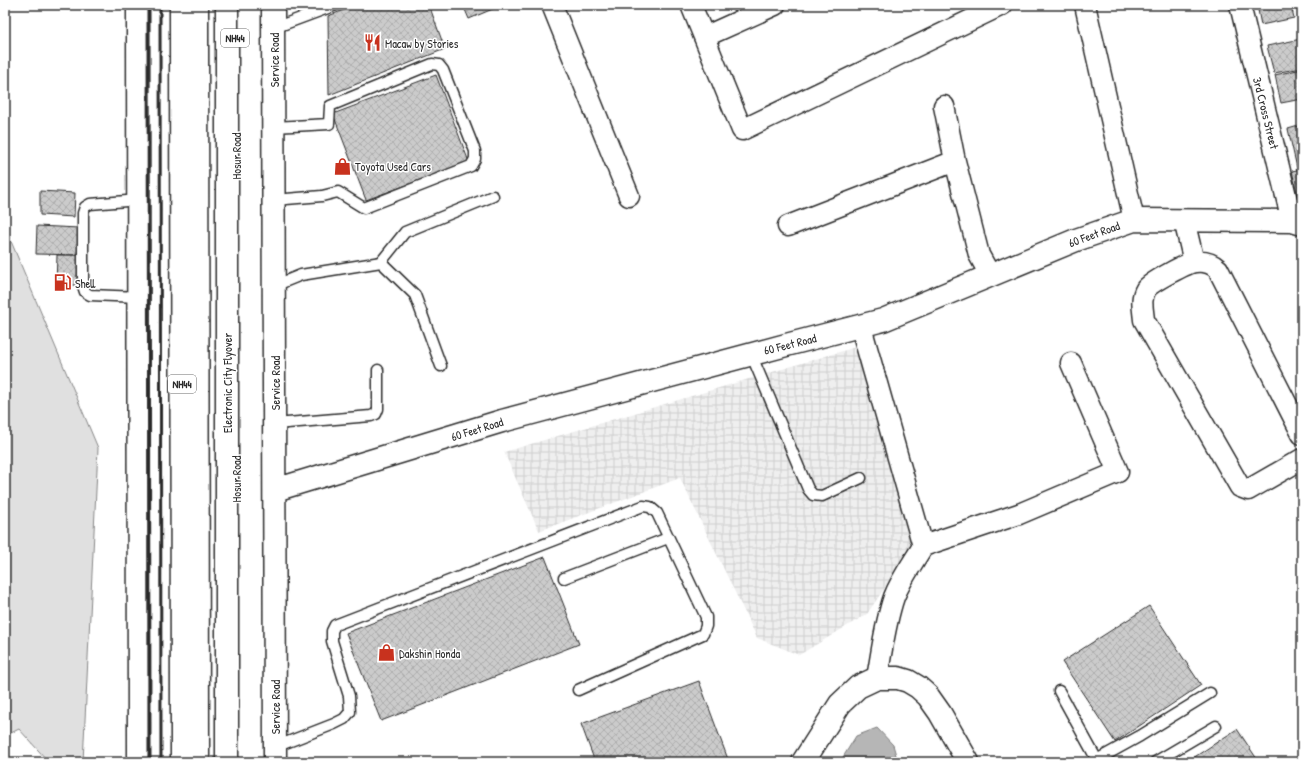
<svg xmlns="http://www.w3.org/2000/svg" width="1307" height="767" font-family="'Patrick Hand',sans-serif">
<defs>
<pattern id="industrial-grid" width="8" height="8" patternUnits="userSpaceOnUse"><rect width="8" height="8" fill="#efefef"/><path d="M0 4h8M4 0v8" fill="none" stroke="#cdcdcd"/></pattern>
<pattern id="building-cross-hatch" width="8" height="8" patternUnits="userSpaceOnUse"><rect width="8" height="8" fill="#cbcbcb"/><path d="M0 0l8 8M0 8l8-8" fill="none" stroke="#aeaeae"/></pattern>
</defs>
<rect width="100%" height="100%" fill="#fff"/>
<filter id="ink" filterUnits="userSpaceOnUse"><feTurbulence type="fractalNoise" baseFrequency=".025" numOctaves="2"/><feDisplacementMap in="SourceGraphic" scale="8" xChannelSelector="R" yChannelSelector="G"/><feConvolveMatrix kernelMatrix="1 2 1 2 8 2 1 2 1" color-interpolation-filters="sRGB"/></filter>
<g filter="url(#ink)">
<path fill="url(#industrial-grid)" d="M856 347 915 543 867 614 799 655 757 638 680 478 539 531 504 452Z"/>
<path fill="#e0e0e0" stroke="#868686" d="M5 227 98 448 83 762H47V760L19 729 5 736Z"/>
<path fill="#b6b6b6" stroke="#7e7e7e" d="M877 728 893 745 898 762H840L856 736Z"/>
<path fill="url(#building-cross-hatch)" stroke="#2b2b2b" d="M358 5H429L445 49 329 95 328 16Z
M463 5H502L469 19Z
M1257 5H1291L1294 18 1261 25Z
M1297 5H1302V27Z
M1301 39 1302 68 1274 73 1267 46Z
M1302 69V99L1281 103 1275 75Z
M436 75 469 162 366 200 333 114Z
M1302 125V167L1297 168 1288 129Z
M1302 169V201H1299L1292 171Z
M40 191 75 193 74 217 40 215Z
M37 226 79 228 78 255 36 254Z
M57 255H78L77 285H56Z
M545 557 579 644 381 721 346 633Z
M1149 606 1201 685 1115 742 1062 662Z
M699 681 729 762H595L581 724Z
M1237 729 1259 762H1187Z"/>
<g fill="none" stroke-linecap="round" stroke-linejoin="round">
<defs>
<path id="service" d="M274 28 336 5
M139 200 90 204 85 207 83 213V286L85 292 90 295 139 297
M274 200 322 196 338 192 364 208 471 166 475 159V151L443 70 439 65 432 64 330 106 329 124 274 127
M381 262 415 295 441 366
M274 286 301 275 381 262 405 232 493 196
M751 354 808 489 813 495 822 496 861 478
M275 424 371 416 376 414 378 409V370
M564 578 668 538
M1059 691 1097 760
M275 747 334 724 344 719 350 712 349 696 332 641V631L335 625 643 506 650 507 657 513 706 617V626L703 634 578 690
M1093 762 1140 736 1210 693
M1155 762 1216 726"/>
<path id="minor" d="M552 5 629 196
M691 5 742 130 1002 5
M1085 5 1134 220
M1240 5 1292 221
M704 37 775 5
M944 106 955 161
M1184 220 1194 262
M788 226 955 161 979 255 990 275
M861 327 923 546C913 563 901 579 894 597 885 623 882 651 877 678
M1302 434 1218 269C1212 263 1204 261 1195 262 1187 263 1151 282 1146 289 1140 299 1143 309 1144 320L1240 487 1248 490 1302 459
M923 546 1019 514 1118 472 1071 363"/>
<path id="tertiary" d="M138 5 139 762
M273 5 275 762
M275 490 502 421 790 344 883 320 1076 240 1134 220 1292 221 1302 224
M803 762 840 704 858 687 877 678H898L908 681 918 687 928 696 940 713 968 762"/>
<path id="trunk" d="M181 5 182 762"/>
<path id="motorway" d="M197 5 198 762
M227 762V5"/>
</defs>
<use href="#service" stroke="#2b2b2b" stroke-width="13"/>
<use href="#minor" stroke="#2b2b2b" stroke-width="23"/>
<use href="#tertiary" stroke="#2b2b2b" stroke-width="25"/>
<use href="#trunk" stroke="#2b2b2b" stroke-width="25"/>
<use href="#motorway" stroke="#2b2b2b" stroke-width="25"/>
<use href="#service" stroke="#fff" stroke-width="10"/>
<use href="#minor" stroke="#fff" stroke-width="20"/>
<use href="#tertiary" stroke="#fff" stroke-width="22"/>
<use href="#trunk" stroke="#fff" stroke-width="22"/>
<use href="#motorway" stroke="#fff" stroke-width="22"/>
<path stroke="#2b2b2b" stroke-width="3" d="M148 5 149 762
M160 5 161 762"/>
</g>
</g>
<defs>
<symbol id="restaurant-bare" viewBox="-9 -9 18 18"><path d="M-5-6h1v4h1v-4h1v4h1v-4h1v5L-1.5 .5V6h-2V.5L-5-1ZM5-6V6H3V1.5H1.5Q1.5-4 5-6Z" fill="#c8321e" stroke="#fff" stroke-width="2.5" paint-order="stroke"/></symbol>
<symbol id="shop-bare" viewBox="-9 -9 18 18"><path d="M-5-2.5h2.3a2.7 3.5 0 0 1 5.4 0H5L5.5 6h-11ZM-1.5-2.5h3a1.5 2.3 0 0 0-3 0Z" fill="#c8321e" stroke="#fff" stroke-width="2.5" paint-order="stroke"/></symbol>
<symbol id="fuel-bare" viewBox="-9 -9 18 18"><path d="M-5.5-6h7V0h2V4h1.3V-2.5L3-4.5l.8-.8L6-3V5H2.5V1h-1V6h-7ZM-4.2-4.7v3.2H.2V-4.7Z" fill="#c8321e" stroke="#fff" stroke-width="2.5" paint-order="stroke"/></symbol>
</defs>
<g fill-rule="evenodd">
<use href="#restaurant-bare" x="360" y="30" width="25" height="25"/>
<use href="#shop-bare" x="330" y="154" width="25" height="25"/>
<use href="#fuel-bare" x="50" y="270" width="25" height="25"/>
<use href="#shop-bare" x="374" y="640" width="25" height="25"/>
</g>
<g text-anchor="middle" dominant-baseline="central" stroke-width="3" stroke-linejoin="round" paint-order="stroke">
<g fill="#fff" stroke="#6b6b6b" stroke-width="1">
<rect x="221" y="29" width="28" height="18" rx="3"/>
<rect x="168" y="375" width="28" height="18" rx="3"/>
</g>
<g font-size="11" font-weight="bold" fill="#2b2b2b">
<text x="235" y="38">NH44</text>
<text x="182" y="384">NH44</text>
</g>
<g font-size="12" fill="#2b2b2b" stroke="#fff" text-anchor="start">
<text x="385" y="43">Macaw by Stories</text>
<text x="355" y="166">Toyota Used Cars</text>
<text x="75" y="283">Shell</text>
<text x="399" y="653">Dakshin Honda</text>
</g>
<g font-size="12" fill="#2b2b2b" stroke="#fff">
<text transform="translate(274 60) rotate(-90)">Service Road</text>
<text transform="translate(1266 113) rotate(76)">3rd Cross Street</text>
<text transform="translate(236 156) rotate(-90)">Hosur Road</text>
<text transform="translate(1094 234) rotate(-20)">60 Feet Road</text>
<text transform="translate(790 344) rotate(-14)">60 Feet Road</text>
<text transform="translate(227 383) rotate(-90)">Electronic City Flyover</text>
<text transform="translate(275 383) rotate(-90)">Service Road</text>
<text transform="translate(477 429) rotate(-17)">60 Feet Road</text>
<text transform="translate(236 479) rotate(-90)">Hosur Road</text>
<text transform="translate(275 707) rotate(-90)">Service Road</text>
</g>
</g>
<rect width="1307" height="767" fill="none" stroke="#fff" stroke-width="20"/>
<rect x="10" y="10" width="1287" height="747" fill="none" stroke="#2b2b2b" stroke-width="1.5" filter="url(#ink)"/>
</svg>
